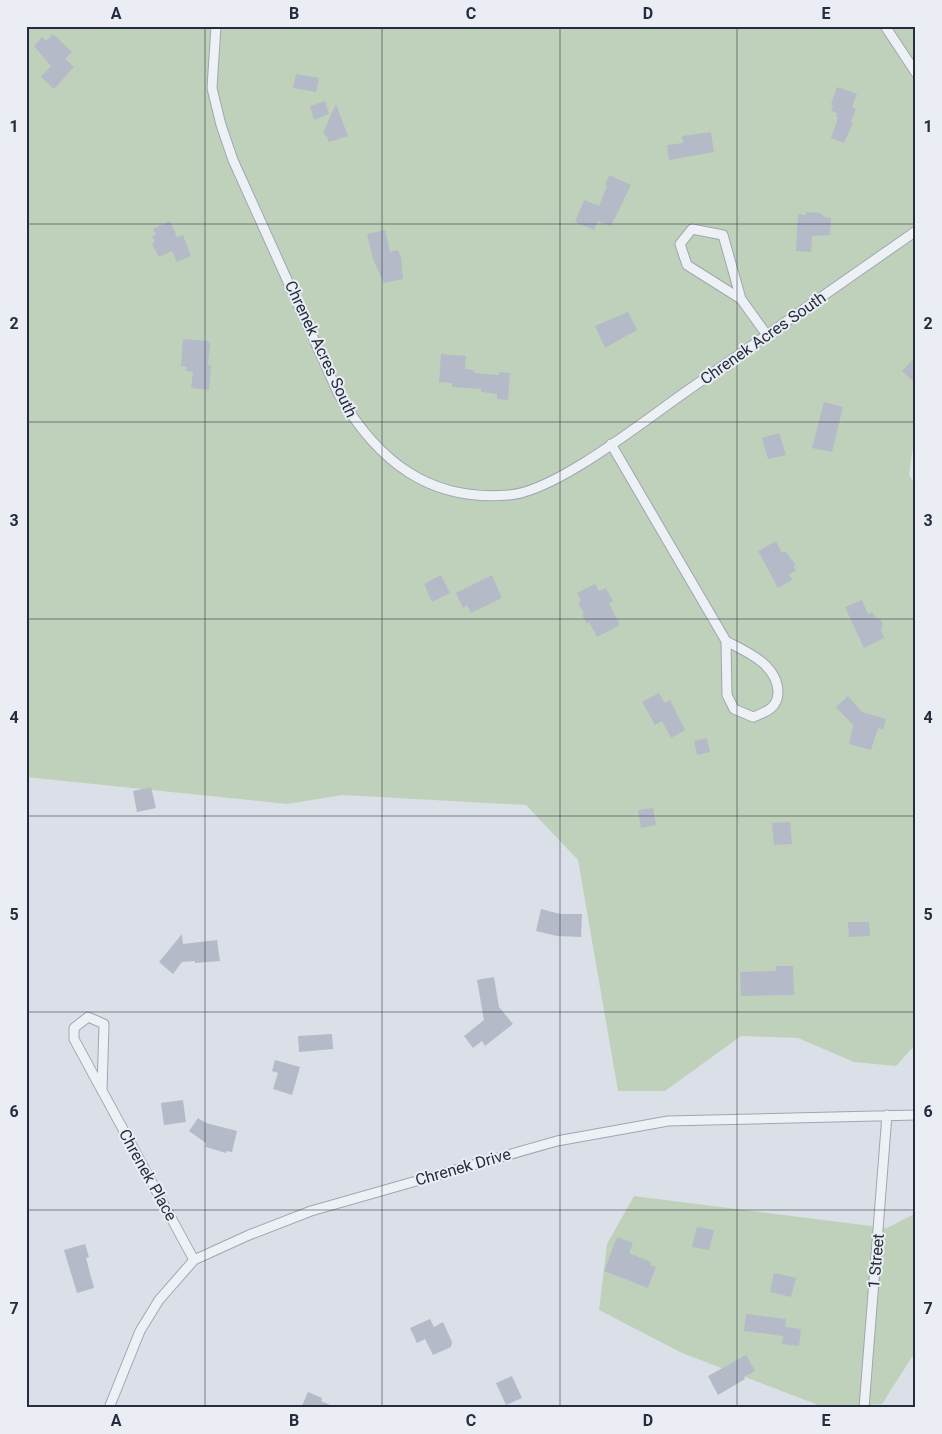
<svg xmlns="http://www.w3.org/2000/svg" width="942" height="1434" font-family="Roboto,sans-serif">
<rect width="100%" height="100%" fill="#dbdfe7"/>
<path fill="#c0d1bb" d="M26 26H916V427L909 475 916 486V1044L896 1066 854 1062 798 1038 741 1036 665 1091H618L578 860 526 805 343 795 287 804 26 777Z
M634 1196 887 1228 916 1213V1357H912L882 1404 826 1408 682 1353 599 1310 607 1244Z"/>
<path fill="#b4bac7" d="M53 34 72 52 65 59 74 67 54 89 41 77 51 66 34 46 42 37 46 41Z
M296 74 319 78 316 92 293 88Z
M837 87 857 94 852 107 856 109 851 122 853 123 844 143 831 138 838 118 836 116 837 113 831 111 833 106 831 104Z
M325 101 329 114 314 120 310 106Z
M336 104 348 136 329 142 326 135 323 133Z
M711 132 714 152 669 160 667 145 683 143 682 136Z
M609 175 631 185 611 226 598 221 594 230 575 222 584 200 599 206 607 186 605 185Z
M806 212 820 213 824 217 831 218 830 235 812 236 811 252 796 251 798 214 806 215Z
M170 221 177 237 183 235 191 256 177 262 172 251 159 257 152 244 155 242 152 236 156 235 153 229Z
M385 230 390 252 398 250 401 257 403 279 384 283 373 259 367 234Z
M628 312 637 330 605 348 595 326Z
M183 339 208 341 210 344 208 365H211L209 390 191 388 193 372 186 371 187 367 181 366Z
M441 354 466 356 465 369 474 370V373L499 375V372L510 373 508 400 497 399V394L481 392V389L452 387V383L439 382Z
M916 356V384L902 371Z
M824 402 843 407 832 452 812 448Z
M779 433 786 455 768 459 762 438Z
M776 541 782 553 785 551 796 565 793 566 796 571 789 574 792 580 778 588 758 551Z
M441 575 450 593 432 602 424 584Z
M492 575 502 598 471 613 467 605 463 608 456 593Z
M595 584 599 591 606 588 613 601 609 604 620 625 597 637 589 622 587 624 582 615 584 614 578 603 581 601 577 593Z
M862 600 868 614 872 612 875 617 880 619 883 624 881 630 884 638 864 648 845 607Z
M659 693 665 703 670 700 685 730 671 738 662 721 655 725 642 702Z
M848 696 862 712 886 719 883 730 878 728 871 750 849 744 853 725 836 707Z
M707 738 710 752 697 755 694 741Z
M151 787 156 808 137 812 133 791Z
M653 808 656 825 641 828 638 810Z
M790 822 792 844 774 845 772 823Z
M541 909 560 914H582L581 937 557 936 536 931Z
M848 922H869L870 936 849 937Z
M182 934 183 944 217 940 220 961 195 963V961L182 962 173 974 159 962Z
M776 966H793L794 995 741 996 740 972 776 971Z
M494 977 499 1007 513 1024 485 1046 482 1041 473 1048 464 1036 484 1020 477 980Z
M332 1034 333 1049 299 1052 298 1036Z
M275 1060 300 1067 292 1095 273 1089 278 1073 272 1071Z
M183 1100 186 1122 164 1125 161 1103Z
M198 1118 206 1123 237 1131 232 1152 227 1151 226 1153 206 1147V1143L189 1131Z
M697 1227 714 1230 709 1250 692 1247Z
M617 1237 633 1243 629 1253 651 1262 650 1265 656 1267 648 1288 604 1271Z
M85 1244 89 1257 86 1258 94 1288 77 1293 64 1250Z
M774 1273 796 1278 791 1297 770 1292Z
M746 1314 786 1319 785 1327 801 1329 799 1346 782 1344 783 1336 744 1331Z
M430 1319 434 1327 443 1322 452 1342 451 1347 433 1355 425 1339 417 1343 410 1328Z
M746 1355 755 1371 744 1377 745 1379 718 1395 708 1376Z
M512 1376 522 1398 506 1405 496 1383Z
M308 1392 322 1398 321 1401 337 1408H301Z"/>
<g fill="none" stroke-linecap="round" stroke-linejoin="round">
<defs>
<path id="minor" d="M216 26 212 88 221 125 233 160 339 395C378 461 429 502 509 495 555 492 644 421 684 393 761 339 839 285 916 231
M885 26 916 73
M741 299 687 265 680 244 692 229 723 235 741 299 767 335
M611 444 726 641 727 695 734 709 753 717C766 712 778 708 778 692 777 664 747 652 726 641
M102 1091 104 1024 88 1017 74 1028V1039L194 1260
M109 1408 140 1331 159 1300 194 1260 249 1235 311 1211 557 1141 668 1121 916 1115
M864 1408 887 1115"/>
</defs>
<use href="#minor" stroke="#a0a6b1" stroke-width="11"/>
<use href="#minor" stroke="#edf0f5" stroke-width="9"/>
</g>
<path fill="none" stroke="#242c3d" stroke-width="1" stroke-opacity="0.55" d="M205 26V1408M382 26V1408M560 26V1408M737 26V1408M26 224H916M26 422H916M26 619H916M26 816H916M26 1012H916M26 1210H916"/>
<g text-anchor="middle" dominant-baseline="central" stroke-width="4" stroke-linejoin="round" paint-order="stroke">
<g font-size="16" fill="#242c3d" stroke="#eaeef4">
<text transform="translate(763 338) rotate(-35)">Chrenek Acres South</text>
<text transform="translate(321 349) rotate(65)">Chrenek Acres South</text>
<text transform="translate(463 1167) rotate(-16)">Chrenek Drive</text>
<text transform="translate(148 1175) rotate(61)">Chrenek Place</text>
<text transform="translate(876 1261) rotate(-85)">1 Street</text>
</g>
</g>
<rect width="942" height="1434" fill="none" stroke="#eaeef4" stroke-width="55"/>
<rect x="28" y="28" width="886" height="1378" fill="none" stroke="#242c3d" stroke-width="2"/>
<g font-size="16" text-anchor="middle" font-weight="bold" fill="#242c3d">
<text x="116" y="19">A</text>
<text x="294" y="19">B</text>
<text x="471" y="19">C</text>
<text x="648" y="19">D</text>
<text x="826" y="19">E</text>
<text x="14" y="132">1</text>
<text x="928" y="132">1</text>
<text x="14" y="329">2</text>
<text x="928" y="329">2</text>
<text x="14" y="526">3</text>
<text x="928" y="526">3</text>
<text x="14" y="723">4</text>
<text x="928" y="723">4</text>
<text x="14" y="920">5</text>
<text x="928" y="920">5</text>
<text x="14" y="1117">6</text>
<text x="928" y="1117">6</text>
<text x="14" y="1314">7</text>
<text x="928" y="1314">7</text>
<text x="116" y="1426">A</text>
<text x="294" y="1426">B</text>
<text x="471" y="1426">C</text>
<text x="648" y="1426">D</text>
<text x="826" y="1426">E</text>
</g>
</svg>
